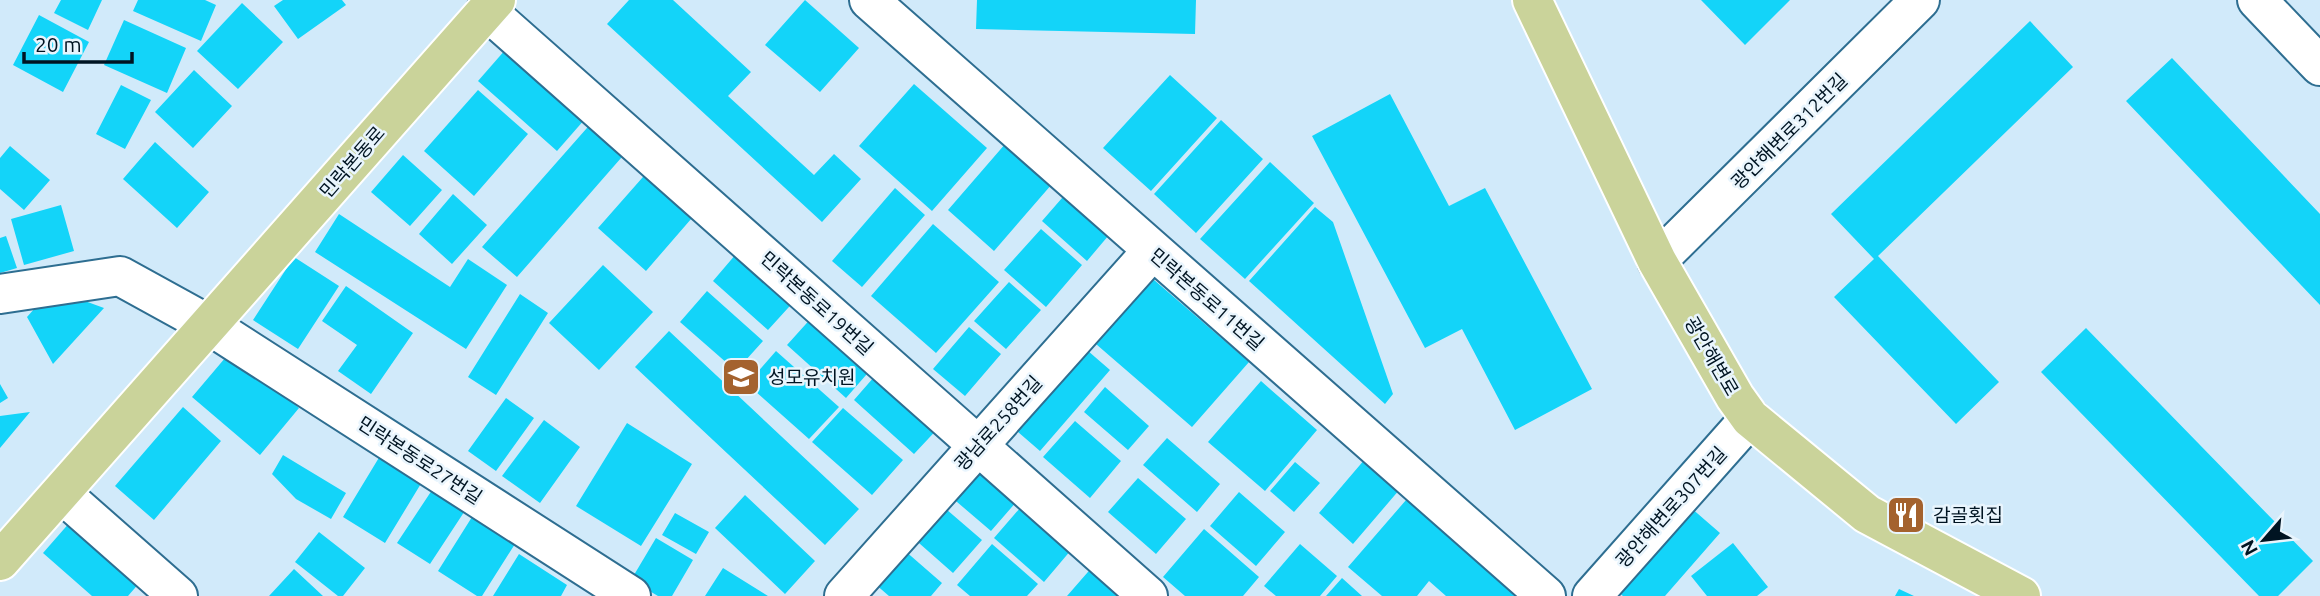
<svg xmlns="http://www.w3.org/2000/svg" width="2320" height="596" font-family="Ubuntu,'Noto Sans KR',sans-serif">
<rect width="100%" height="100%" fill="#d1eafa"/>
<path fill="#13d4f9" d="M61 0H102L88 30 54 13Z
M138 0H205L216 5 201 41 133 11Z
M283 0H342L346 5 298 39 274 6Z
M629 0H673L751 72 728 96 814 175 834 154 861 179 822 222 607 24Z
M805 0 859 48 820 92 765 45Z
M977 0H1196L1195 34 976 29Z
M1701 0H1790L1745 45Z
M242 3 283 42 238 89 197 51Z
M39 15 89 42 63 92 13 65Z
M124 20 186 48 167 93 104 65Z
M2030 21 2073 67 1878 256 1999 382 1956 424 1834 297 1874 259 1831 214Z
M506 49 585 119 557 151 478 81Z
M2172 58 2320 214V305L2126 101Z
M194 70 232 106 193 148 155 112Z
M1170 75 1217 118 1151 191 1103 148Z
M914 84 987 148 932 211 859 146Z
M121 85 151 100 125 149 96 134Z
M478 90 528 134 474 196 424 151Z
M1390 94 1449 206 1485 188 1592 389 1515 430 1462 329 1425 348 1312 136Z
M594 120 628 150 517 277 482 247Z
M1221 120 1263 159 1196 233 1154 194Z
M155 142 209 192 177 228 123 179Z
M1006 143 1052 184 994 251 948 210Z
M10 146 50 180 24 210 0 189V158Z
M403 155 442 190 410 226 371 192Z
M1270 162 1314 203 1245 279 1200 239Z
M650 169 698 211 646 271 598 228Z
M895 188 925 215 862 287 832 261Z
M1069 190 1114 229 1087 261 1042 221Z
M453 194 487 225 452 264 419 234Z
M61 205 74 251 24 265 11 219Z
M1315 207 1333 222 1393 394 1385 404 1249 281Z
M339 214 450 287 468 259 507 285 466 349 315 252Z
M933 224 999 282 936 353 871 296Z
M1041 229 1082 265 1046 307 1004 270Z
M6 236 17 268 0 273V238Z
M742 247 798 297 768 330 713 281Z
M294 257 339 286 298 349 253 320Z
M603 265 653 312 599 370 549 323Z
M1146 273 1249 362 1192 427 1089 338Z
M1009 282 1041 310 1006 349 974 321Z
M346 286 413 333 371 394 338 371 357 345 322 321Z
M52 289 104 308 53 364 27 317Z
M707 291 763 341 736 371 680 322Z
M520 294 548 313 496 395 468 377Z
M814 315 873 367 846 398 787 345Z
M969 327 1001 354 965 396 933 369Z
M2086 328 2313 561 2278 596H2259L2041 372Z
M669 331 859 509 825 545 635 367Z
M1080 344 1110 370 1040 451 1010 425Z
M231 351 299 408 260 455 192 397Z
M776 351 839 407 809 439 747 384Z
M881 369 943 423 914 454 854 400Z
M1261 381 1317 430 1265 491 1208 442Z
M0 384 8 398 0 403Z
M1105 387 1149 426 1128 450 1084 412Z
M506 398 534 418 496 471 468 451Z
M183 407 221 441 154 520 115 486Z
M843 408 903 460 872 495 812 442Z
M30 412 0 448V416Z
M544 420 580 447 540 503 502 476Z
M1075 421 1121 461 1090 498 1043 457Z
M627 423 692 464 641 546 576 506Z
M1167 438 1220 484 1197 512 1143 465Z
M383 451 425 477 385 543 343 517Z
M976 451 1024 493 991 531 943 490Z
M1371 452 1406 482 1353 544 1319 513Z
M283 455 346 493 331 519 296 499 272 474Z
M1295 462 1320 483 1294 512 1270 491Z
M1138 478 1186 519 1156 554 1108 512Z
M438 481 470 503 430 564 397 543Z
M1239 492 1285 532 1256 566 1210 526Z
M1413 492 1528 596H1446L1429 581 1417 596H1382L1348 567Z
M745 495 815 561 785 594 715 528Z
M1027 500 1077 543 1044 582 994 538Z
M939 503 982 540 953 573 911 536Z
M1690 507 1720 533 1665 596H1623L1617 591Z
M477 509 520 536 482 596H477L438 571Z
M78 513 147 574 128 596H92L43 553Z
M675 513 709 532 696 554 662 535Z
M1204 529 1259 577 1243 596H1185L1163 577Z
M319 532 365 568 343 596H338L295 562Z
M656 538 693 560 672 596H658L631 580Z
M896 543 942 583 931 596H889L867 577Z
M1733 543 1768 587 1757 596H1707L1691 576Z
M992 544 1038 584 1027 596H970L957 585Z
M1300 544 1337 576 1320 596H1276L1264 586Z
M519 554 567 585 561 596H493Z
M1094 565 1130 596H1067Z
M723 568 768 596H705Z
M294 569 323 596H269Z
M1342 578 1362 596H1326Z
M1899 589 1914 596H1895Z"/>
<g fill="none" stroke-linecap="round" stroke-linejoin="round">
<defs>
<path id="minor" d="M869 0 1546 596
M2257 0 2320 66
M486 10 1148 596
M1657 261 1920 0
M0 294 120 276 209 325 631 596
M61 493 178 596
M844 596 1152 251
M1592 596 1750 418"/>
<path id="major" d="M1532 0 1657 261 1735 397 1750 418 1867 514 2021 596
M0 561 496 0"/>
</defs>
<use href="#minor" stroke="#2e6e91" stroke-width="42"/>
<use href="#major" stroke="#fff" stroke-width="42"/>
<use href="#minor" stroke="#fff" stroke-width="38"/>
<use href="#major" stroke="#cad39a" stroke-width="38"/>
</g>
<defs>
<symbol id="school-square" viewBox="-11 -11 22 22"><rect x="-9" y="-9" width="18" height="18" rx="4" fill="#a4622e" stroke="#e9f5fd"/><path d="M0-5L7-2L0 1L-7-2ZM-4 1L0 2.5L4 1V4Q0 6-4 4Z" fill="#fff"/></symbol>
<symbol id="restaurant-square" viewBox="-11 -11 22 22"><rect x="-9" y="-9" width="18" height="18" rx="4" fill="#a4622e" stroke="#e9f5fd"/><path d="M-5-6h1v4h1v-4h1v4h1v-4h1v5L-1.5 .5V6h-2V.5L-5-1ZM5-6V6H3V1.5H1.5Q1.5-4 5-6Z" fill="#fff"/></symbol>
</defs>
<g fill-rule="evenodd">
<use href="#school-square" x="719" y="355" width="44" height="44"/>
<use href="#restaurant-square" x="1884" y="493" width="44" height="44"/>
</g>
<g text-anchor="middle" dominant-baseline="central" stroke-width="5" stroke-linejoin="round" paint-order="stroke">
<g font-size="19" fill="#001422" stroke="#e9f5fd">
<text transform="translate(1789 131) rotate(-45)">광안해변로312번길</text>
<text transform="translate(352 162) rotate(-49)">민락본동로</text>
<text transform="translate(1207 299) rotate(41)">민락본동로11번길</text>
<text transform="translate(817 303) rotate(42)">민락본동로19번길</text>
<text transform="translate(1712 356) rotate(60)">광안해변로</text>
<text transform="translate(998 423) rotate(-48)">광남로258번길</text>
<text transform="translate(420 460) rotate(33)">민락본동로27번길</text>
<text transform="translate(1671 507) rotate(-48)">광안해변로307번길</text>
</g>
<g font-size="19" fill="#001422" stroke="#e9f5fd" text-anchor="start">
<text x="768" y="377">성모유치원</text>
<text x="1933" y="515">감골횟집</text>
</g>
</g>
<g transform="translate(2264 540) rotate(242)" stroke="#e9f5fd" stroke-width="5" paint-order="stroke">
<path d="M0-5L12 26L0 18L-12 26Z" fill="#001422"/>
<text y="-10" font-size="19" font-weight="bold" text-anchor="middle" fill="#001422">N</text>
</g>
<path d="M24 52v10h108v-10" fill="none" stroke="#001422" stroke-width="3.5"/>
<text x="35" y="52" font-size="21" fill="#001422" stroke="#e9f5fd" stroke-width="5" paint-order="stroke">20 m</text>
</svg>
